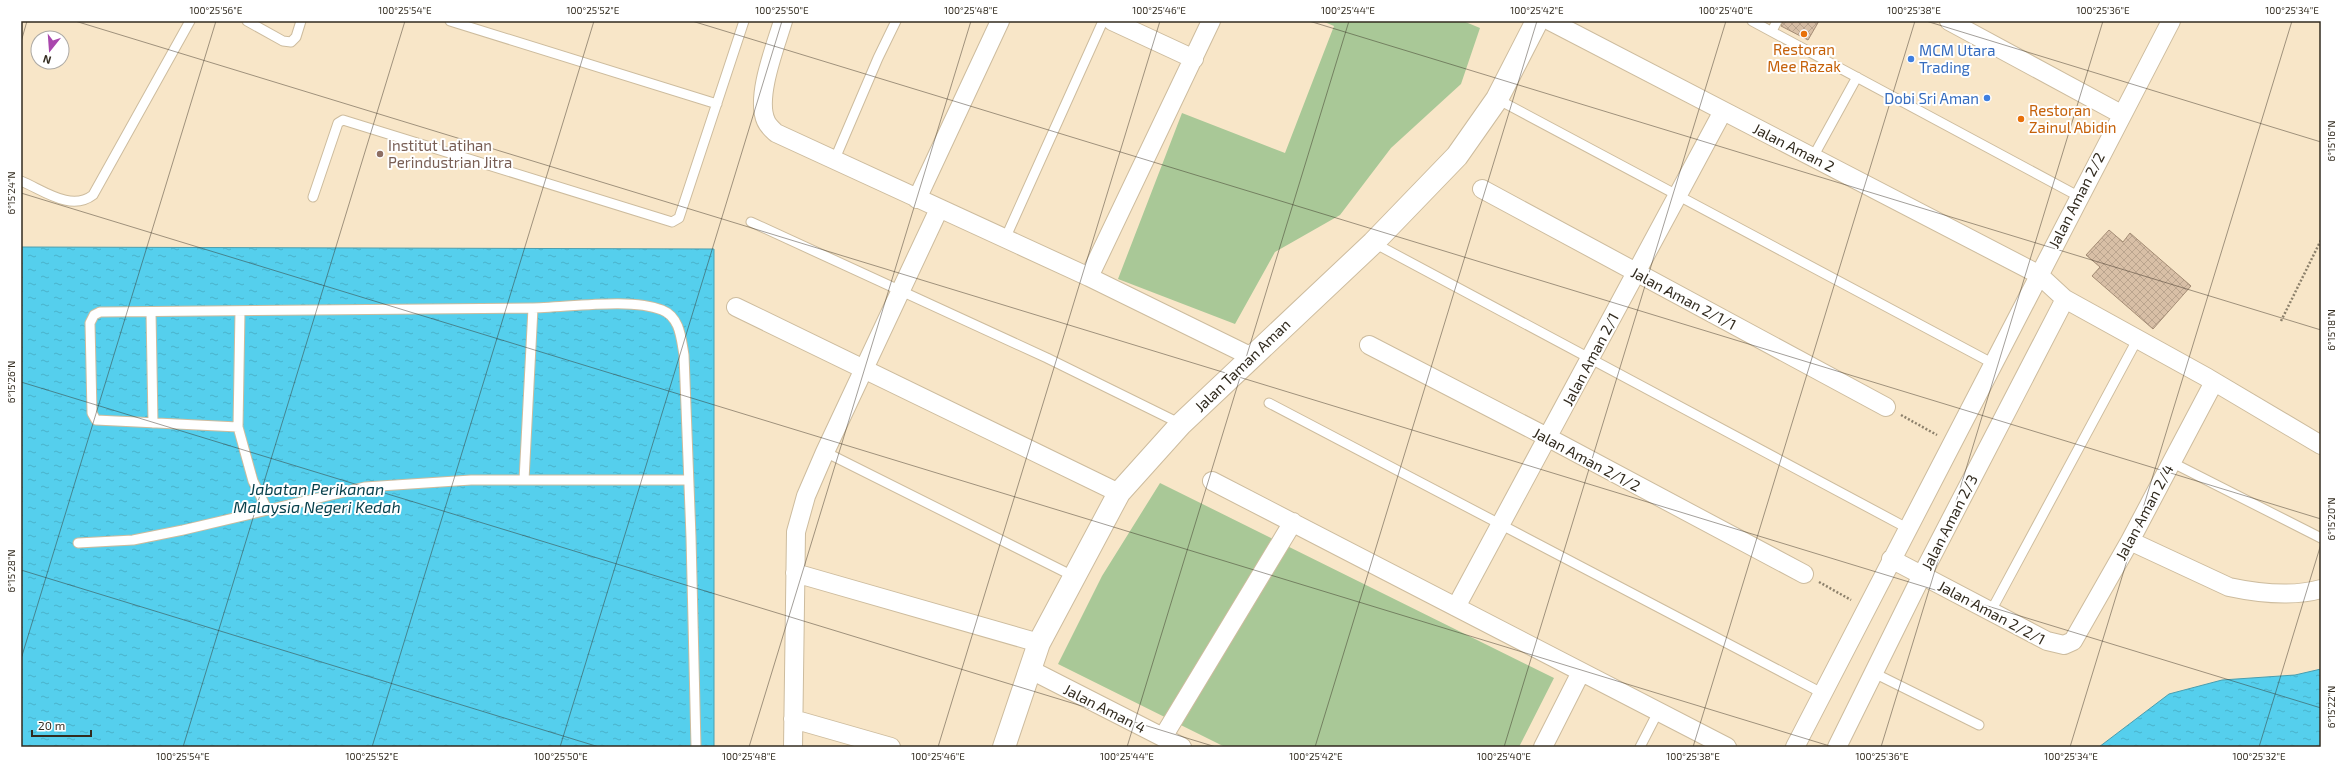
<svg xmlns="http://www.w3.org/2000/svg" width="2342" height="768" font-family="'Exo 2',sans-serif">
<defs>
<pattern id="water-ripples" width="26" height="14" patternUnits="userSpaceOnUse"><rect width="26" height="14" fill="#55cfed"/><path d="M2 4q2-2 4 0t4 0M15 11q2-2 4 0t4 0" fill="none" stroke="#4ab2cb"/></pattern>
<pattern id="building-cross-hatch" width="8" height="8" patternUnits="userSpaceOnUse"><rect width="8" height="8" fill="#d8bfa6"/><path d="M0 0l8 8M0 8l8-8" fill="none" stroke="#baa48e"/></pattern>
</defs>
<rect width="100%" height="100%" fill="#f8e6c8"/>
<path fill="#a9c897" d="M1322 21H1463L1480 28 1461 84 1391 148 1340 215 1275 252 1235 324 1118 279 1182 113 1285 153 1334 26Z
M1160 483 1554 678 1519 747H1225L1058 664 1102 576Z"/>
<path fill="url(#water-ripples)" stroke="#4a9eaf" d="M21 247 714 249V747H21Z
M2321 669V747H2099L2169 694 2222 680 2295 675Z"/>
<path fill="url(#building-cross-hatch)" stroke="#a58d75" d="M1783 21H1819L1808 40 1781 26Z
M2109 230 2123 242 2130 233 2191 286 2153 329 2092 276 2100 267 2086 255Z"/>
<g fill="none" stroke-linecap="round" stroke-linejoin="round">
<defs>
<path id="service" d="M247 21 283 41 291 42 296 37 301 21
M450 21 717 104
M1752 21 2078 196
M1772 31 1777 21
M1497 99 1992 363
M1813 157 1857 77
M834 161 878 58 896 21
M21 181C43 190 71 212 93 195L190 21
M313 197 338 123 343 120 672 222 679 218 744 21
M751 222 1047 358 1181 424
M1005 239 1103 21
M1374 243 1907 528
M240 311 238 427 253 481 267 509
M151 312 153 423
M1269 403 1822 693
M238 427 96 420 92 413 90 323 94 315 100 312C243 311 386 310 530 308 565 308 630 297 662 310 680 317 681 338 684 355L691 537 696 747
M825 452 1073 576
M2171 462 2321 538
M524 480 533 308
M78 543 133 540 183 530 365 487 471 480H688
M1991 611 2137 340
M1874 673 1979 725
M1640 747 1658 712"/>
<path id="minor" d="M783 21C776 45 755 97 766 121 768 126 773 130 776 133L1089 277 1250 356
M1112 21 1194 59
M1550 21 2038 274 2065 299 2208 378 2321 445
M1949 21 2121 114
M1482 189 1886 407
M917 199 1000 21
M1089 277 1211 21
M736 307 1119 493
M1369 345 1547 437 1804 574
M1212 481 1727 747
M2130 541 2229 587C2257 593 2293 597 2321 589
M1891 559 2047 641 2064 645 2073 641 2130 541 2214 382
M795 573 1039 643
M1456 607 1723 111
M1029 669 1182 747
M793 719 891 747
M1163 737 1293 522
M793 747 796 532 806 496 825 452 939 209
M1543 747 1581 672
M1795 747 2171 21
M1837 747 1922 575 2065 299"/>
<path id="tertiary" d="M1004 747 1039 643 1119 493 1181 424 1373 243 1457 156 1497 99 1537 21"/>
</defs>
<use href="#service" stroke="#cdbc9e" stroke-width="11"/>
<use href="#minor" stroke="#cdbc9e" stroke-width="20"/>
<use href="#tertiary" stroke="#cdbc9e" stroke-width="24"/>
<path stroke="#8c806b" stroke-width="2.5" stroke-dasharray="2 2" stroke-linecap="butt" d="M2281 321 2321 240
M1901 415 1937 435
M1819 582 1851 600"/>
<use href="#service" stroke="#fff" stroke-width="9"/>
<use href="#minor" stroke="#fff" stroke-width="18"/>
<use href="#tertiary" stroke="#fff" stroke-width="22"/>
</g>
<path fill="none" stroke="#322b1f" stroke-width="1" stroke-opacity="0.45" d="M75 21 2321 708M692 21 2321 519M1309 21 2321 330M1926 21 2321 142M21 42 27 21M21 193 1833 747M21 382 1216 747M21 570 599 747M21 659 216 21M183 747 405 21M372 747 594 21M560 747 782 21M749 747 971 21M938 747 1160 21M1127 747 1349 21M1315 747 1537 21M1504 747 1726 21M1693 747 1915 21M1881 747 2103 21M2070 747 2292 21M2259 747 2321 544"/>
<g fill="#e8710a" stroke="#fff" stroke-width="1.5">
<circle cx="1804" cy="34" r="4"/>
<circle cx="2021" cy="119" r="4"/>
</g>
<g fill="#3f7fe0" stroke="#fff" stroke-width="1.5">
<circle cx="1911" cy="59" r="4"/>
<circle cx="1987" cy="98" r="4"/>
</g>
<circle fill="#8d6e63" stroke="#fff" stroke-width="1.5" cx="380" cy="154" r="4"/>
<g text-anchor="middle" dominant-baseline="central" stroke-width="4" stroke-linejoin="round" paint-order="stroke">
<g font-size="15" fill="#c56008" stroke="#fff">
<text x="1804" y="49">Restoran<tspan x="1804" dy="17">Mee Razak</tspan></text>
<text x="2029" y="110" text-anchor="start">Restoran<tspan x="2029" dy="17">Zainul Abidin</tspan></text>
</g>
<g font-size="15" fill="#366cbe" stroke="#fff" text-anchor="start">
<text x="1919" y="50">MCM Utara<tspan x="1919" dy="17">Trading</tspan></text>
<text x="1979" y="98" text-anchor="end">Dobi Sri Aman</text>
</g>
<g font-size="15" fill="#785e54" stroke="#fff" text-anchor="start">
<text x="388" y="145">Institut Latihan<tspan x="388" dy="17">Perindustrian Jitra</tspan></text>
</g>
<g font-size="15" fill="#322b1f" stroke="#fff">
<text transform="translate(1794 147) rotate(27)">Jalan Aman 2</text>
<text transform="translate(2076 200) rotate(-63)">Jalan Aman 2/2</text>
<text transform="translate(1684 298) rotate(28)">Jalan Aman 2/1/1</text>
<text transform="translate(1590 359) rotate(-62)">Jalan Aman 2/1</text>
<text transform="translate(1242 365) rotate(-44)">Jalan Taman Aman</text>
<text transform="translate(1587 459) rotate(28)">Jalan Aman 2/1/2</text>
<text transform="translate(2144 512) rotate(-62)">Jalan Aman 2/4</text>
<text transform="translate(1949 522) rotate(-63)">Jalan Aman 2/3</text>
<text transform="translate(1992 612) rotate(28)">Jalan Aman 2/2/1</text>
<text transform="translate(1105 708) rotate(27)">Jalan Aman 4</text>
</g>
<g font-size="16" font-style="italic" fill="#053f4b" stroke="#fff">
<text x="317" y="488">Jabatan Perikanan<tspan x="317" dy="18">Malaysia Negeri Kedah</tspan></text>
</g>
</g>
<rect width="2342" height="768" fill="none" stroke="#ffffff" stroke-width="44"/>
<g transform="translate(50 50) rotate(197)"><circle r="19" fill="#ffffff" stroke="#adaaa5"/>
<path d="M0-3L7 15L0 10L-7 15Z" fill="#a946ad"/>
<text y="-6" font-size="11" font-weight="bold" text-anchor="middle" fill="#322b1f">N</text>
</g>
<path d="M32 730v6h59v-6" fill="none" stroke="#322b1f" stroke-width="2"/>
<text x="38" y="730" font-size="12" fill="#322b1f" stroke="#ffffff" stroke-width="3" paint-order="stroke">20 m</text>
<rect x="22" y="22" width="2298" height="724" fill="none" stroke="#322b1f" stroke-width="1.5"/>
<g font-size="10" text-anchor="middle" fill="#322b1f">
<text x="216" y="14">100°25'56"E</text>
<text x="405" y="14">100°25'54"E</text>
<text x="593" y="14">100°25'52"E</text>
<text x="782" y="14">100°25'50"E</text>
<text x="971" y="14">100°25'48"E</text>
<text x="1159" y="14">100°25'46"E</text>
<text x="1348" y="14">100°25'44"E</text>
<text x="1537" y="14">100°25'42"E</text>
<text x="1726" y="14">100°25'40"E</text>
<text x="1914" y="14">100°25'38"E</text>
<text x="2103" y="14">100°25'36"E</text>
<text x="2292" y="14">100°25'34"E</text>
<text transform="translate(2331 141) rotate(-90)" y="4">6°15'16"N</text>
<text transform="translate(11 193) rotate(-90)" y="4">6°15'24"N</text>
<text transform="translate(2331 330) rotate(-90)" y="4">6°15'18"N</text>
<text transform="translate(11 382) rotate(-90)" y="4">6°15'26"N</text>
<text transform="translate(2331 519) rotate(-90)" y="4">6°15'20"N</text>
<text transform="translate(11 571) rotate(-90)" y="4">6°15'28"N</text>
<text transform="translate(2331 707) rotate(-90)" y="4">6°15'22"N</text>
<text x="183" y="760">100°25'54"E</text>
<text x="372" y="760">100°25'52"E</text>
<text x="561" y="760">100°25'50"E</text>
<text x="749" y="760">100°25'48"E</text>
<text x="938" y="760">100°25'46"E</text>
<text x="1127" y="760">100°25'44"E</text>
<text x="1316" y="760">100°25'42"E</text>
<text x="1504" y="760">100°25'40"E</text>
<text x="1693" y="760">100°25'38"E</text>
<text x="1882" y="760">100°25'36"E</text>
<text x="2071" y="760">100°25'34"E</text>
<text x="2259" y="760">100°25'32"E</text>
</g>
</svg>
